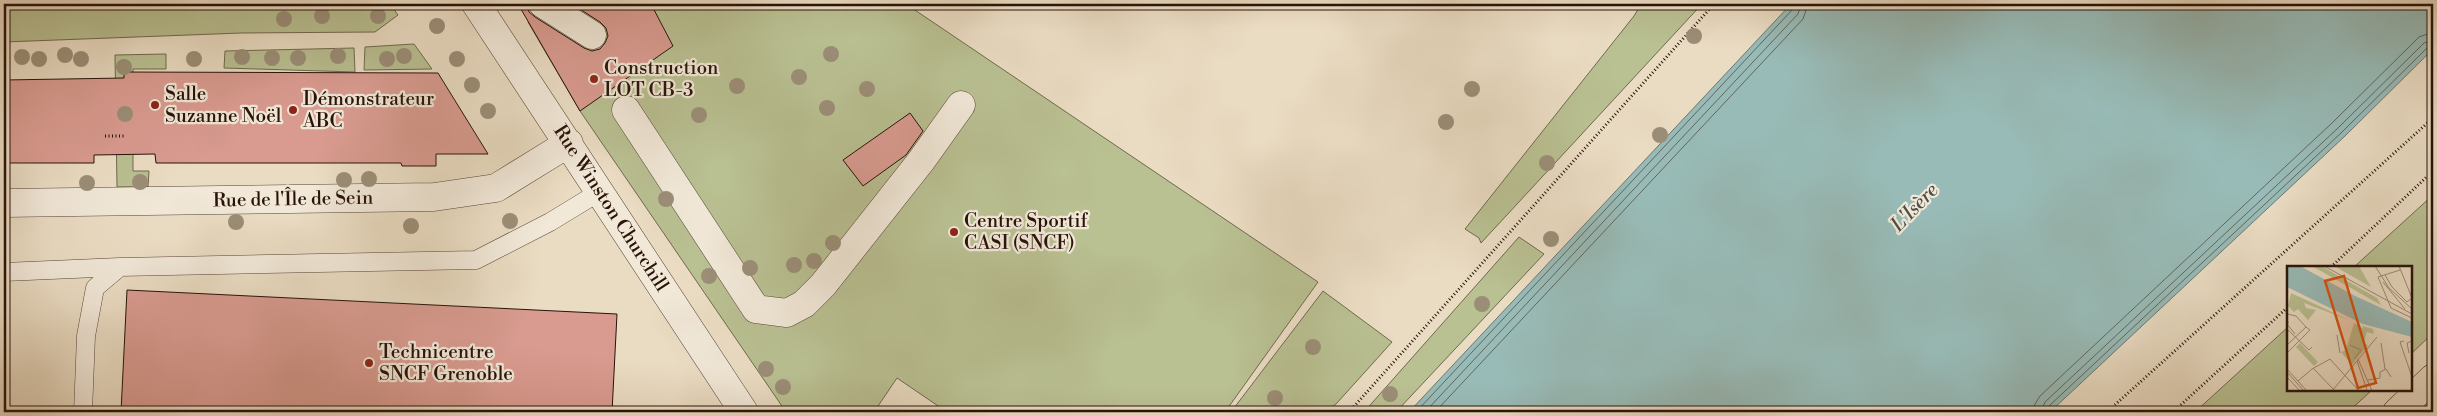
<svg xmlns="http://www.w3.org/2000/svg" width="2437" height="416" font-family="'Libre Bodoni',serif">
<rect width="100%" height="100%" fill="#eadcc3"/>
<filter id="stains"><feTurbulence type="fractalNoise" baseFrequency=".004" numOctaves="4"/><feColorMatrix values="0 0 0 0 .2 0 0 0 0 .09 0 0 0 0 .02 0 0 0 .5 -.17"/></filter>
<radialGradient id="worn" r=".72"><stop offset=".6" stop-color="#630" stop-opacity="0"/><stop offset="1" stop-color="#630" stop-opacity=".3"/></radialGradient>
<path fill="#b9c092" stroke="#70694e" d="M20 4H357L360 6 363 4H390L398 15 375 32 241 33 4 42V12Z
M545 4H906L1318 282 1225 412H947L897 378 874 412H786L580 111 528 22Z
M1641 4H1702L1481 243 1479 238 1465 229 1634 16Z
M414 44 432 69 364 70 365 47Z
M354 48 355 72 224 68 225 51Z
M166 54V69H133V171H149L148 187H117L115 55Z
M2433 195V333L2411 354V267H2354Z
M1519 237 1544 254 1396 412H1364Z
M1323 291 1392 342 1336 404 1325 412H1231Z
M2288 327V390H2372L2348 412H2195Z"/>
<path fill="#98bbb7" stroke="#6b7771" d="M1791 4H2433V49L2345 136 2050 412H1409Z"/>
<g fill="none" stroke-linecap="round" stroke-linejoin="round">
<path stroke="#606660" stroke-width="1" d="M1416 412 1793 9 1795 4
M1425 412 1798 14 1801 4
M1435 412 1803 19 1808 4
M2033 412 2035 404 2040 396 2332 123 2419 37 2433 32
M2041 412 2045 402 2338 128 2424 43 2433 40
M2047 412 2049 406 2342 132 2428 47 2433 46"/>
</g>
<path fill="#d99b90" stroke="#281209" d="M518 4H527L529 12 535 17 584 48 592 51 600 49 605 43 608 36 606 28 600 22 572 4H651L673 46 580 111Z
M124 72 438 73 488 154H436V166H402L401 163H156L155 154 94 155V163H4V80L124 78Z
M910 113 923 131 906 155 863 186 843 160Z
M127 290 617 314 612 412H121Z"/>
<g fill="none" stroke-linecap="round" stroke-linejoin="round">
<defs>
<path id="lane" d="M4 272 120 267 476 260 550 222 601 191
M83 412 86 336 95 288 120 267"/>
<path id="street" d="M476 4 744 412
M543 4 592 35
M626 110 756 309 787 313 804 304 823 285 921 161 961 105
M4 203 434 197 496 188 569 143"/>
<path id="highway" d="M2397 412 2433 378"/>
</defs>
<use href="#lane" stroke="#584438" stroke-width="19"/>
<use href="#street" stroke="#584438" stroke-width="29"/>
<use href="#highway" stroke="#281209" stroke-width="29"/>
<path stroke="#281209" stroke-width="3" stroke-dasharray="1 2.5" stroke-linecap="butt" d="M105 136H124
M2331 267 2433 171
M1349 412 1714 4
M2107 412 2433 118
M2173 412 2288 307"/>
<use href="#lane" stroke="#f1e8d8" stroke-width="18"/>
<use href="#street" stroke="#f1e8d8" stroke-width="28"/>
<use href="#highway" stroke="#eadcc3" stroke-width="28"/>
</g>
<g fill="#9b8e77">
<circle cx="322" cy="16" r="8"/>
<circle cx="378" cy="16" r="8"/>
<circle cx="284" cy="19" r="8"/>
<circle cx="437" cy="26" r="8"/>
<circle cx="1694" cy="36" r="8"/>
<circle cx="831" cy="54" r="8"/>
<circle cx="65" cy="55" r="8"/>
<circle cx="338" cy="56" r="8"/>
<circle cx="404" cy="56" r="8"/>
<circle cx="22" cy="57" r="8"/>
<circle cx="242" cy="57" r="8"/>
<circle cx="272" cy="58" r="8"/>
<circle cx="298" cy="58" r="8"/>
<circle cx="39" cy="59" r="8"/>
<circle cx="81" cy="59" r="8"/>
<circle cx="194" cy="59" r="8"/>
<circle cx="387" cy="59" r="8"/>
<circle cx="457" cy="59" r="8"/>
<circle cx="124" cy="67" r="8"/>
<circle cx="799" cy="77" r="8"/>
<circle cx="472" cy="85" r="8"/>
<circle cx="737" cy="86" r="8"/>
<circle cx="867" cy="89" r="8"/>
<circle cx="1472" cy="89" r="8"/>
<circle cx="827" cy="108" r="8"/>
<circle cx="488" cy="111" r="8"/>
<circle cx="125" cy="114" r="8"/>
<circle cx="699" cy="115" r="8"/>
<circle cx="1446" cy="122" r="8"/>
<circle cx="1660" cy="135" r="8"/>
<circle cx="1547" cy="163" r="8"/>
<circle cx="369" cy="179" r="8"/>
<circle cx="344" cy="180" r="8"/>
<circle cx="140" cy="182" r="8"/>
<circle cx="87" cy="183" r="8"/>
<circle cx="666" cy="199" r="8"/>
<circle cx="510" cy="221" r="8"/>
<circle cx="236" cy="222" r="8"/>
<circle cx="411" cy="226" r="8"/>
<circle cx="1551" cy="239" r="8"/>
<circle cx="833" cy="243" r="8"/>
<circle cx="814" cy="261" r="8"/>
<circle cx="794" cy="265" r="8"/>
<circle cx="750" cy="268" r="8"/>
<circle cx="709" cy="276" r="8"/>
<circle cx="1482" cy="304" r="8"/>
<circle cx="1313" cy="347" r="8"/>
<circle cx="766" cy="369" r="8"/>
<circle cx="783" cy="387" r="8"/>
<circle cx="1390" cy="394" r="8"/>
<circle cx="1275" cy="398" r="8"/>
</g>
<g fill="#8f2418" stroke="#f1e8d8" stroke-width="2">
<circle cx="594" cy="79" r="5"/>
<circle cx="155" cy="105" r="5"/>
<circle cx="293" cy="110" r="5"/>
<circle cx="954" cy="232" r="5"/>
<circle cx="369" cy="363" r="5"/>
</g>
<g text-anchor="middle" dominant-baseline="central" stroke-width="4.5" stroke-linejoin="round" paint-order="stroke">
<g font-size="19" fill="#281209" stroke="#f1e8d8" text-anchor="start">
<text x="604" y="68">Construction<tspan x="604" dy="22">LOT CB-3</tspan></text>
<text x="165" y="94">Salle<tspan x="165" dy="22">Suzanne Noël</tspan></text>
<text x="303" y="99">Démonstrateur<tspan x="303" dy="22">ABC</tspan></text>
<text x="964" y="221">Centre Sportif<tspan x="964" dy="22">CASI (SNCF)</tspan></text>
<text x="379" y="352">Technicentre<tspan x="379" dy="22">SNCF Grenoble</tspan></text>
</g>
<g font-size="19" fill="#281209" stroke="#f1e8d8">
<text transform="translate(293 199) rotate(-1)">Rue de l'Île de Sein</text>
<text transform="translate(611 208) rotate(57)">Rue Winston Churchill</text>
</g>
<g font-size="20" font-style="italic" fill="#4f4d46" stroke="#f1e8d8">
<text transform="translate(1915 208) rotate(-46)">L'Isère</text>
</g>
</g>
<g transform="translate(2287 266)">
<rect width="125" height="125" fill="#eadcc3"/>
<path d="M25 0 36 1 90 32 94 39ZM47 0H72L84 21ZM4 27 17 33 62 54 17 37 19 42 29 44 21 54 11 43 7 46 1 40ZM67 57 77 63 75 60 86 63 87 68 80 66 76 78 81 79 65 99 54 86 59 84ZM13 77 31 96 27 100 9 81Z" fill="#b9c092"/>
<path d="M0 0H13L68 30 125 56V71L76 58 0 21Z" fill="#98bbb7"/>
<path fill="none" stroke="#9c8b79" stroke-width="1" d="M37 0 125 48M88 0 102 22 125 43M112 0 125 32M98 9 105 21 120 36 125 32M91 11 113 4M91 11 104 42 125 52M96 16 118 43M0 48 9 50 19 61M2 56 0 58 8 68M0 63 22 84 25 81M50 69 53 87M117 75 113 76 125 111M94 77 98 103M0 79 19 61 23 64 0 87M63 79 74 84 67 93M122 87 120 77 125 75M43 93 72 125M71 93 85 125M70 95 80 124M26 102 48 125M0 103 20 125M0 106 17 125M0 111 13 125M81 114 93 112V106L99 103 104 111M11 115 25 103 43 93M45 125 90 71"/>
<path fill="#d5520c" fill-opacity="0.15" stroke="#d5520c" stroke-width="2.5" d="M57 10 89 117 71 122 38 15Z"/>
<rect width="125" height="125" fill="none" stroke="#281209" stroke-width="2.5"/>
</g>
<rect width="2437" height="416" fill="none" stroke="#eadcc3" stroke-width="20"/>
<rect x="5" y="5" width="2427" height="406" fill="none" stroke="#281209" stroke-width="2.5"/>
<rect x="10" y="10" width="2417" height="396" fill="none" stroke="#281209"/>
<rect width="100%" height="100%" filter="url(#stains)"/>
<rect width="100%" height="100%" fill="url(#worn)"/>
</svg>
